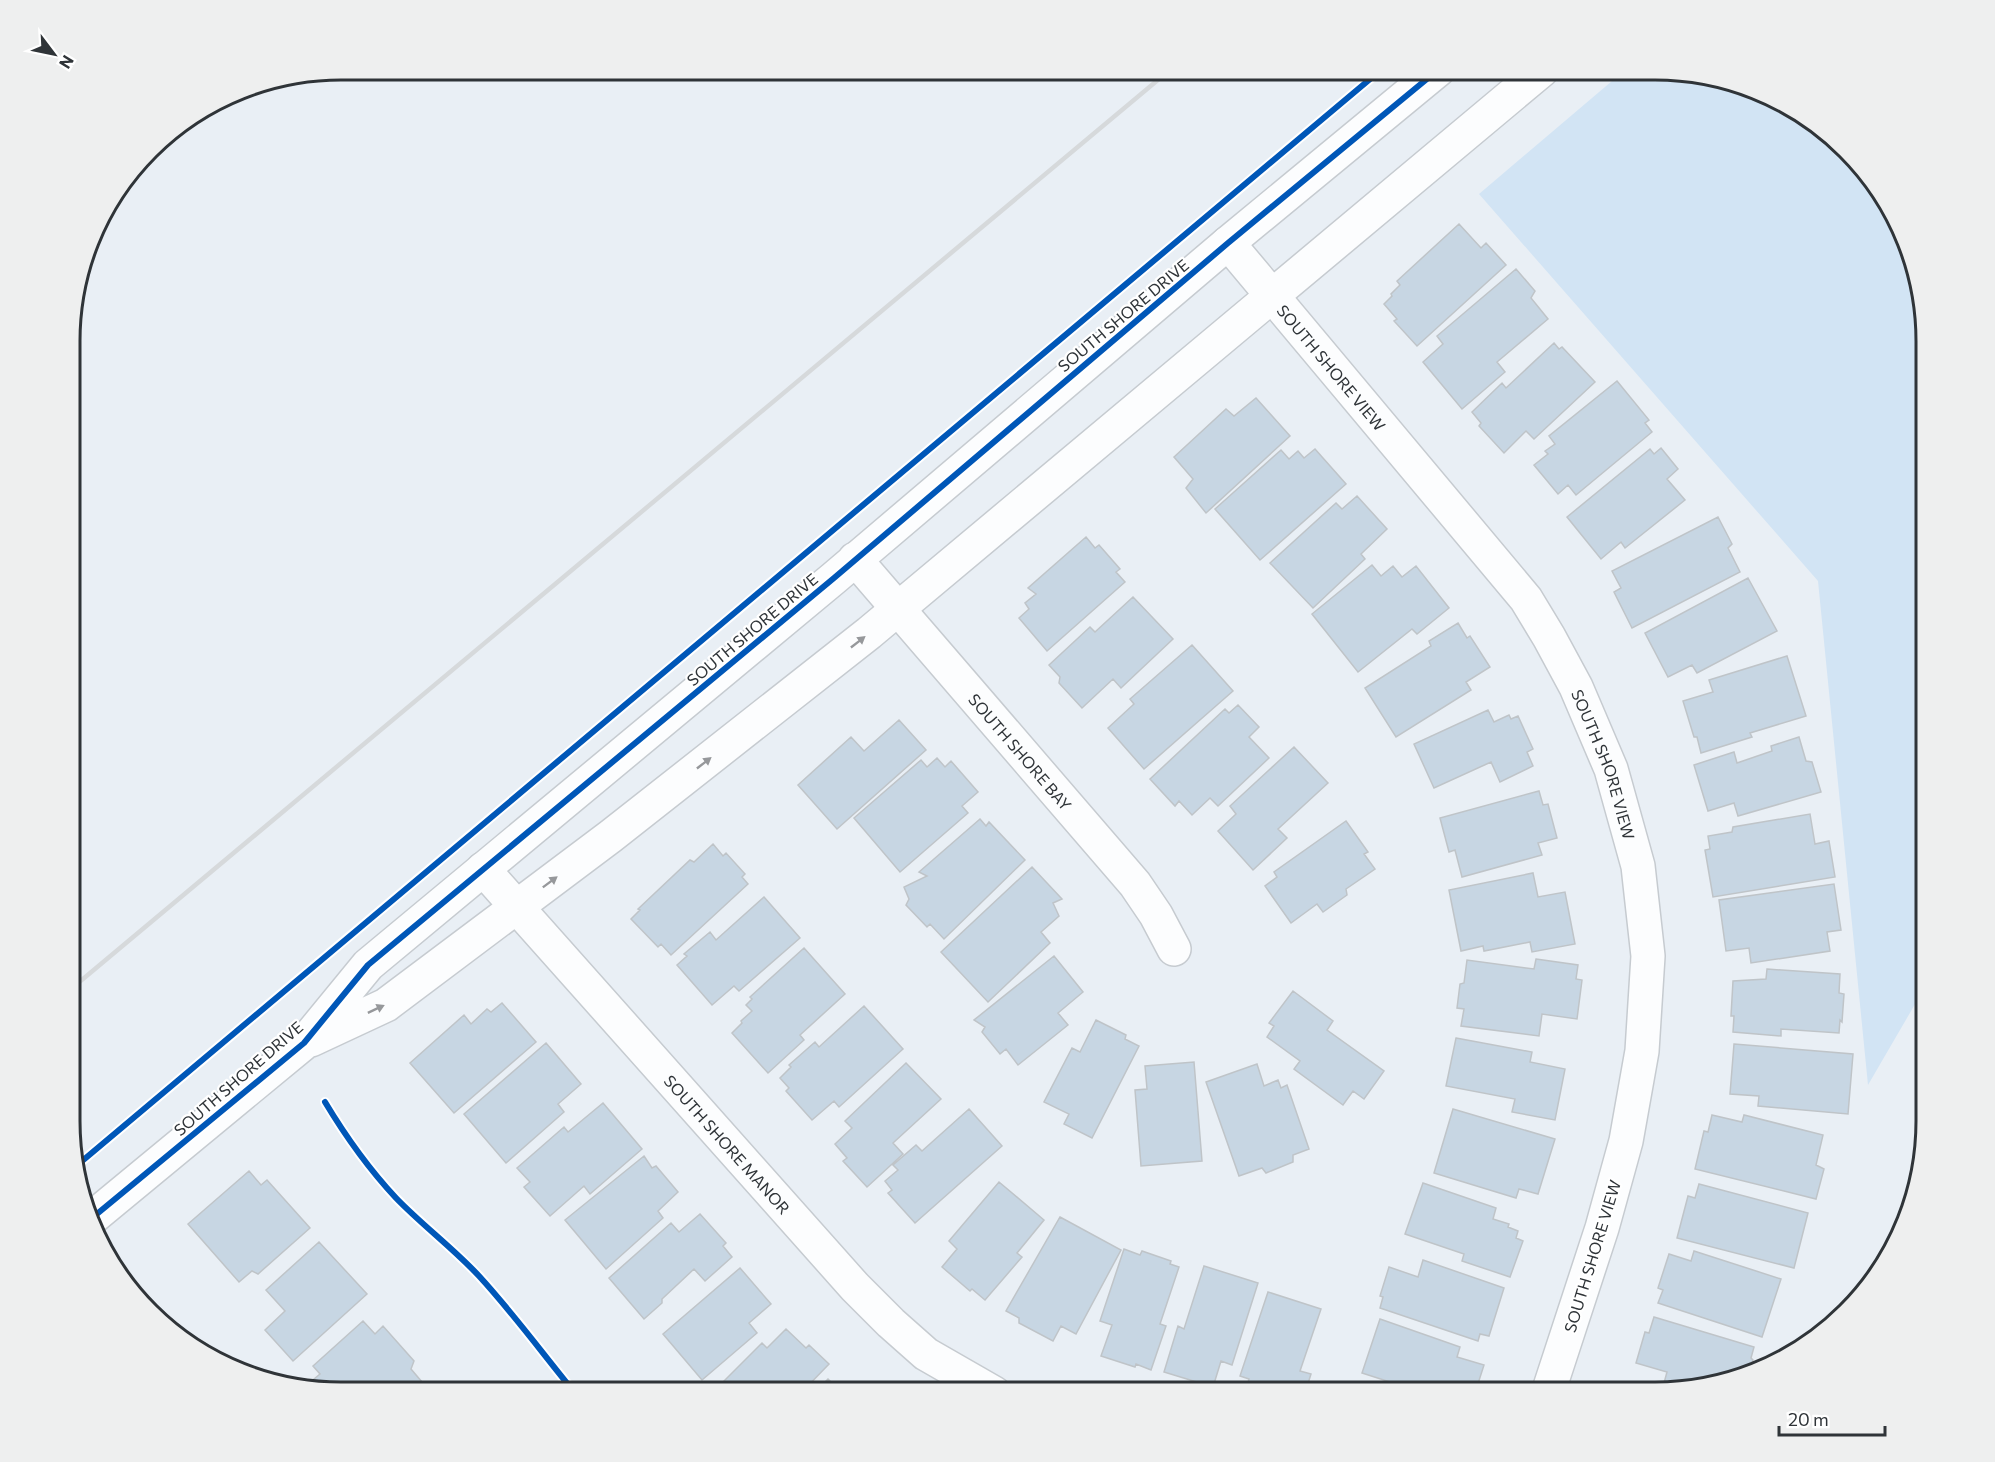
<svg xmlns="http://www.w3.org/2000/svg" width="1995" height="1462" font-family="Commissioner,sans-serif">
<rect width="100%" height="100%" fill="#e9eff5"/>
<path fill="#d2e4f4" d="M1625 70H1672L1758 90 1820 125 1898 220 1925 323V987L1868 1085 1818 581 1479 194Z"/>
<path fill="#c7d6e3" stroke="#bfc4c8" stroke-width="1.5" d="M1459 224 1481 248 1486 243 1506 265 1417 346 1394 321 1397 319 1384 304 1392 296 1391 294 1400 285 1397 281Z
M1516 269 1535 291 1531 298 1548 319 1497 362 1505 372 1462 409 1423 362 1443 344 1437 336Z
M1554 343 1559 349 1562 347 1595 382 1534 439 1526 431 1504 453 1479 426 1481 423 1472 412 1502 383 1506 388Z
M1617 381 1649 420 1645 423 1652 432 1576 495 1568 485 1558 494 1534 465 1548 454 1545 451 1555 444 1549 436Z
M1256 398 1290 436 1206 513 1186 488 1193 479 1174 457 1226 409 1234 416Z
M1661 448 1678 469 1667 479 1685 500 1625 548 1621 542 1601 559 1567 517 1650 449 1654 454Z
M1315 449 1346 484 1260 560 1215 509 1281 450 1289 459 1298 451 1304 458Z
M1357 496 1387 529 1361 554 1365 559 1313 608 1270 563 1336 503 1342 509Z
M1718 517 1732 544 1728 548 1740 572 1632 628 1614 592 1621 588 1612 571Z
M1086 537 1095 548 1099 545 1120 569 1116 572 1125 582 1047 651 1019 618 1029 609 1025 603 1036 594 1028 588Z
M1372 565 1381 576 1393 566 1402 577 1416 566 1449 608 1417 634 1412 629 1358 672 1312 614Z
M1748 578 1777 631 1697 673 1692 665 1668 677 1645 633Z
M1133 597 1173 639 1121 688 1113 679 1082 708 1059 683 1060 677 1049 665 1090 627 1095 632Z
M1458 623 1467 638 1470 636 1490 667 1466 682 1471 690 1396 737 1365 688 1431 646 1429 641Z
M1192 645 1233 691 1144 769 1108 728 1134 704 1130 699Z
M1787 656 1806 716 1750 733 1752 737 1701 753 1697 737H1694L1683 701 1713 692 1709 680Z
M1238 705 1259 727 1249 737 1269 758 1218 806 1210 798 1192 815 1179 801 1175 806 1150 779 1225 709 1229 713Z
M1488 710 1494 722 1509 715 1511 719 1518 716 1533 749 1527 752 1533 766 1500 782 1491 762 1434 788 1414 744Z
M899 720 926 750 837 829 798 785 851 737 864 751Z
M1799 737 1806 761 1812 762 1821 792 1738 816 1734 803 1708 811 1694 765 1734 752 1737 763 1772 751 1771 746Z
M1294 747 1328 783 1278 829 1287 838 1253 870 1218 831 1236 814 1230 806Z
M937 758 945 767 951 761 978 792 962 806 968 813 900 872 854 818 921 760 927 767Z
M1539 791 1543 805 1548 804 1557 838 1538 843 1542 855 1462 877 1455 850 1449 852 1440 818Z
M1810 814 1815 844 1829 841 1835 877 1713 897 1705 850 1710 849 1708 836 1732 832 1733 827Z
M980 819 986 826 989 822 1025 860 944 939 930 924 927 927 906 905 909 899 904 887 927 876 919 872Z
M1346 821 1368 852 1364 854 1375 869 1346 889 1347 895 1323 912 1317 904 1291 923 1265 886 1277 877 1274 872Z
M713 844 723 856 726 853 745 874 742 877 748 884 671 955 661 944 658 947 631 919 640 910 638 909 690 860 694 862Z
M1032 867 1062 899 1053 903 1059 916 1041 932 1050 943 988 1002 941 952Z
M1533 873 1538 897 1565 892 1575 944 1532 952 1530 942 1484 951 1483 946 1461 951 1449 890Z
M1834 884 1841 930 1827 932 1830 951 1751 963 1749 948 1726 951 1719 900Z
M764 897 800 938 739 991 734 986 712 1005 677 965 687 956 684 954 710 932 716 940Z
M804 948 845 994 800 1035 804 1040 768 1073 732 1033 742 1023 741 1021 752 1011 746 1005 752 999 750 997Z
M1054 956 1083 992 1058 1013 1068 1025 1018 1065 1006 1049 1000 1054 982 1032 985 1027 974 1020Z
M1536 959 1578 965 1576 979 1582 980 1577 1019 1542 1014 1539 1036 1461 1026 1464 1009 1457 1008 1460 984 1464 983 1467 960 1534 969Z
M1767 969 1840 974 1839 993 1844 994 1842 1022 1840 1020 1839 1033 1781 1029V1036L1733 1032 1734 1016H1731L1733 981 1766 979Z
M1293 991 1333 1021 1327 1030 1384 1071 1364 1099 1353 1091 1343 1105 1294 1069 1300 1061 1267 1037 1274 1026 1269 1023Z
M502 1003 536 1042 454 1113 410 1063 464 1015 471 1024 487 1009 491 1012Z
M864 1006 903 1049 839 1107 834 1101 812 1120 786 1091 789 1088 780 1078 791 1067 789 1065 815 1042 819 1047Z
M1096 1020 1126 1035 1125 1039 1139 1046 1092 1138 1064 1124 1069 1114 1044 1102 1072 1048 1080 1052Z
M1456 1038 1532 1052 1530 1062 1565 1069 1555 1120 1512 1112 1515 1099 1446 1086Z
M546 1043 581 1084 558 1104 564 1112 506 1163 464 1114Z
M1734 1044 1853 1054 1848 1114 1758 1106 1759 1096 1730 1094Z
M1194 1062 1202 1161 1141 1166 1135 1090 1147 1089 1145 1066Z
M906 1063 941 1099 893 1143 903 1154 867 1187 843 1161 847 1158 835 1144 852 1128 845 1121Z
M1257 1064 1264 1086 1278 1080 1281 1088 1287 1085 1309 1149 1293 1155V1162L1266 1173 1262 1168 1239 1176 1206 1082Z
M603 1103 642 1149 590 1194 584 1186 550 1216 524 1187 530 1182 517 1168 564 1127 568 1132Z
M969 1109 1002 1146 915 1223 888 1193 892 1190 885 1181 898 1170 893 1165 916 1145 922 1151Z
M1453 1109 1555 1139 1538 1194 1519 1189 1516 1198 1434 1173Z
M1712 1115 1742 1122 1744 1115 1823 1135 1816 1165 1824 1169 1816 1199 1695 1169 1704 1131 1708 1132Z
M644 1156 652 1168 656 1166 678 1192 658 1211 663 1218 606 1269 565 1220Z
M249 1171 261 1185 267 1180 310 1228 258 1274 252 1271 239 1282 188 1224Z
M999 1182 1044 1220 1017 1253 1022 1257 985 1300 972 1289 970 1291 942 1267 957 1249 949 1241Z
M1423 1183 1496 1208 1493 1219 1509 1224 1508 1227 1518 1231 1516 1238 1523 1241 1510 1277 1462 1261 1464 1254 1405 1234Z
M1699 1184 1808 1213 1794 1268 1677 1238 1688 1196 1695 1198Z
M700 1214 726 1243 723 1246 732 1257 705 1281 694 1269 662 1299V1303L644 1319 609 1278 671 1223 679 1232Z
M1060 1217 1121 1250 1076 1334 1061 1326 1053 1341 1019 1323V1318L1006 1311Z
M319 1242 367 1294 293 1361 265 1330 285 1311 266 1290Z
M1124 1249 1140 1255 1142 1251 1171 1261 1170 1264 1179 1267 1160 1324 1166 1326 1151 1370 1136 1364 1135 1367 1101 1356 1112 1325 1100 1321Z
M1694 1251 1781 1279 1762 1337 1658 1303 1663 1290 1658 1288 1669 1254 1691 1261Z
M1423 1260 1504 1288 1489 1336 1480 1334 1478 1341 1380 1308 1383 1297 1380 1296 1389 1267 1418 1277Z
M1204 1266 1258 1283 1232 1365 1221 1361 1213 1387 1164 1372 1178 1326 1184 1329Z
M740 1268 771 1304 749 1323 757 1333 702 1380 663 1334Z
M1268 1292 1321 1309 1300 1371 1311 1374 1305 1393H1245L1249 1379 1240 1376Z
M1654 1317 1754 1347 1751 1358 1753 1360 1750 1371 1678 1388 1664 1383 1667 1372 1636 1363 1645 1332 1649 1333Z
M1380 1319 1460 1347 1457 1357 1484 1365 1475 1393H1424L1362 1373Z
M363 1321 375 1334 383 1326 414 1361 411 1369 422 1382 410 1392H323L314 1391 308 1384 320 1374 313 1366Z
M786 1329 806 1348 809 1345 829 1364 801 1393 714 1391 762 1343 767 1348Z
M828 1379 842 1393H814Z
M436 1383 444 1392H425Z"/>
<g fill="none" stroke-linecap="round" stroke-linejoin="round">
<defs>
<g id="street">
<path id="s1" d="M1228 243 1526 599 1549 637 1576 687 1611 769 1638 866 1648 956 1642 1051 1626 1141 1602 1228 1548 1393"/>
<path id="s2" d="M855 559 1135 884 1156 915 1174 949"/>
<path id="s3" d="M483 869 855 1287 891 1323 926 1354 994 1393"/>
</g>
<path id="secondary" d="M311 1040 386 1005 611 836 869 633 1542 70
M92 1218 304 1043 368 965 834 578 1228 243 1439 69"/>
</defs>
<use href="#street" stroke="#c6cbd0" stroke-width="36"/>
<use href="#secondary" stroke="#c6cbd0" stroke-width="36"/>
<use href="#street" stroke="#fcfdfe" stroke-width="33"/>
<use href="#secondary" stroke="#fcfdfe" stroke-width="33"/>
<path stroke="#d6d9db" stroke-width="4.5" d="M71 989 1171 69"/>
<defs>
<path id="cycleway" d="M325 1102C346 1137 368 1168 396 1198 422 1225 453 1248 479 1276 513 1313 543 1354 575 1393
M75 1167 1382 69
M92 1218 304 1043 368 965 834 578 1228 243 1439 69"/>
</defs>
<use href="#cycleway" stroke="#fff" stroke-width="10"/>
<use href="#cycleway" stroke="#0057b8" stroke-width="6"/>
</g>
<defs><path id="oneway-solid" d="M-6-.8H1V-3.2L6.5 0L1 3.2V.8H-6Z" transform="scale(1.5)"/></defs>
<g fill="#96989b">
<use href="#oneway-solid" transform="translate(858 642) rotate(-38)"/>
<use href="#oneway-solid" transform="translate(704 763) rotate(-38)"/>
<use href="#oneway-solid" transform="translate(550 882) rotate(-37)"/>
<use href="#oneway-solid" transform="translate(376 1009) rotate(-25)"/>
</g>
<g text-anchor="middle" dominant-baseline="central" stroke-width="4.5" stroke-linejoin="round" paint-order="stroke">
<g font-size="16" fill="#2f3438" stroke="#fff">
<text transform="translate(1123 315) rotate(-40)">SOUTH SHORE DRIVE</text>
<text stroke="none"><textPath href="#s1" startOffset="162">SOUTH SHORE VIEW</textPath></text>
<text transform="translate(752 629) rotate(-40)">SOUTH SHORE DRIVE</text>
<text stroke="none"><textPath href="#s2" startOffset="254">SOUTH SHORE BAY</textPath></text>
<text stroke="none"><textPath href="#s1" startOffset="648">SOUTH SHORE VIEW</textPath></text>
<text transform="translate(238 1078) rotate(-41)">SOUTH SHORE DRIVE</text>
<text stroke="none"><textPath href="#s3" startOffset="368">SOUTH SHORE MANOR</textPath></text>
<text transform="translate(1592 1256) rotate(-73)">SOUTH SHORE VIEW</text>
</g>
</g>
<path d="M0 0H1995V1462H0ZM341 80H1655A261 261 0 0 1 1916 341V1121A261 261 0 0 1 1655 1382H341A261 261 0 0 1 80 1121V341A261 261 0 0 1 341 80Z" fill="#eeefef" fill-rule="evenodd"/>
<path fill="none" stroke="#2f3438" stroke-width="3" d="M341 80H1655A261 261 0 0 1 1916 341V1121A261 261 0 0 1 1655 1382H341A261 261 0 0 1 80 1121V341A261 261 0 0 1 341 80Z"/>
<g transform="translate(54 54) rotate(122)" stroke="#ffffff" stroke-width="4.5" paint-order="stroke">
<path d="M0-4.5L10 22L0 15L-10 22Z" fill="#2f3438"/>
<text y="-9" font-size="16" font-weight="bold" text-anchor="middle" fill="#2f3438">N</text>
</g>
<path d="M1779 1426v9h106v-9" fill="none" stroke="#2f3438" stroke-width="3"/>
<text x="1788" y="1426" font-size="18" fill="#2f3438" stroke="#ffffff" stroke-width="4.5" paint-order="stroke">20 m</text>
</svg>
